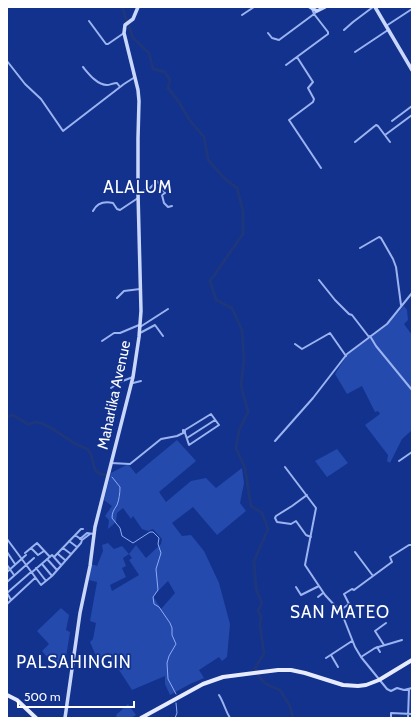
<svg xmlns="http://www.w3.org/2000/svg" width="419" height="725" font-family="Cabin,sans-serif">
<rect width="100%" height="100%" fill="#12328d"/>
<path fill="#244aad" fill-rule="evenodd" d="M404 306 407 310 408 320 404 324 412 335V430L402 439 390 463 387 461 388 455 365 425 380 414 378 411 375 412 362 386 347 394 335 374 347 355 387 325Z
M177 440 196 461 159 492 166 502 191 481 206 478 216 488 242 468 244 483 240 503 246 511 217 535 193 507 172 523 182 536 191 535 204 551 219 583 230 624 227 657 222 661 219 657 199 670 204 678 190 684 170 695 165 684V676L132 690 108 653 90 668 87 660 96 656 90 642 93 639 96 623 90 621 97 582 89 580 91 564 97 566 103 551 102 545 108 543 114 549 122 546 129 554 136 545 146 558 161 544 162 539 153 529 148 531 142 529 133 516 131 519 123 508 117 513 116 522 108 529 109 520 105 516 112 506 104 500 111 473 128 464 136 474ZM129 554 132 558 129 560 139 575 112 591 110 585 126 577 122 568 126 566 123 558ZM168 581 175 593 161 609 153 596Z
M337 449 348 463 327 477 315 461Z
M61 608 69 615 66 630 70 632 66 657 60 661 57 669 42 651 49 644 37 631Z
M128 704 136 715 131 718H117L116 715Z"/>
<g fill="none" stroke-linecap="round" stroke-linejoin="round">
<path stroke="#8dabf5" stroke-width="1" d="M112 477 120 487C120 493 119 500 117 505 114 510 112 512 112 518L120 528 122 536 133 543 150 532H153L159 538 158 544 161 553 156 569 158 590 153 597 154 604 159 607 170 623 172 628V635L176 644 169 656 167 663 168 679 176 694
M175 718 177 713 176 703"/>
<path stroke="#1e367b" stroke-width="3" d="M122 7 133 38 149 53 153 69 165 72 170 80 168 88 178 101 191 122 204 137 208 160 225 179 237 188 243 211V234L210 281 216 300 232 308 242 330 244 360 241 385 248 412 239 430 236 448 245 468 251 506 262 513 268 529 254 561 256 589 262 603 258 611 261 616 260 625 264 654 255 668C259 681 268 686 280 690L290 706 293 718
M7 417 12 415 28 424C30 424 34 422 37 422 49 424 65 438 76 444 79 446 84 447 87 449 97 457 88 474 106 475"/>
<path stroke="#9bb3f1" stroke-width="2" d="M242 15 254 7
M89 21 106 44H108L124 33
M386 26 412 9
M344 30 353 22 373 7
M268 33 272 38 279 40 314 14 312 9
M355 52 388 30
M297 57 313 82 308 88 314 99 313 102 289 120 321 168
M7 61 25 84 41 99 63 131 124 84 135 77
M286 65 328 34V32L314 14 317 11
M83 67C88 73 97 85 107 85 110 85 113 83 117 83L120 87
M392 121 412 106
M385 135 412 115
M355 142 376 125 378 126 390 142
M139 193 150 188 157 181 165 193 162 195 164 203 168 207 172 206
M93 211C97 203 104 201 113 203L117 209 120 210 138 198
M360 248 379 237 381 238 393 259 396 267 401 305
M319 280 335 300 349 314 352 315 369 337
M117 298 124 291 140 289
M140 327 168 309
M140 333 155 325 163 336
M370 336 376 346 412 390
M102 341 114 333H120L139 325
M295 344 302 349 330 333 346 356
M133 383 141 381
M111 388 120 382 133 377
M185 430 211 414 219 425 189 445 185 433
M187 438 215 420
M275 441 313 398 347 354 387 324 412 293
M399 461 412 452
M111 463 130 464 161 439 177 436 183 433V430L185 431V433H183
M285 467 316 508 305 565 325 595 337 608 344 619 355 647 361 657 387 689 391 691 397 688 404 690 412 688
M307 495 292 506 276 516 275 518 277 522 291 524 296 521 306 535 311 537
M7 539 41 585 52 576 81 543 82 540 75 535
M80 539 87 533 94 534
M82 540 90 534
M69 541 77 547
M31 548 38 555 44 551
M63 548 71 554
M7 552 15 564
M355 552 373 576
M25 553 37 543 50 557
M58 554 65 560
M54 557 81 529H83
M47 559 57 570
M42 564 52 576
M7 565 14 575
M36 568 46 581
M7 572 26 555
M31 573 52 555 61 565
M7 582 34 558
M296 587 301 595 319 586
M7 593 31 572
M7 593 11 600
M318 597 323 593
M7 604 35 578
M339 611 349 604 344 594 352 589 354 590 392 562 390 557 409 545H412
M384 645 375 631 386 623
M377 647 380 652
M331 655 338 667
M361 657 375 648 402 640
M326 658 352 641
M219 695C224 703 225 710 230 718
M391 718V713L412 714
M408 718 409 689"/>
<path stroke="#cad7fc" stroke-width="3.5" d="M310 7 317 11 325 7
M375 7 412 70
M65 718 80 613 90 566 95 527 133 377 139 337 141 311 138 193V138L139 101 138 90 124 33 125 25 133 19 138 7"/>
<path stroke="#e6ebff" stroke-width="4" d="M7 695 17 700 36 718
M141 718 203 684 223 677 278 670H291L305 673 343 685 358 686 366 685 379 680 412 660"/>
</g>
<g text-anchor="middle" dominant-baseline="central" stroke-width="3.5" stroke-linejoin="round" paint-order="stroke">
<g font-size="15" fill="#fff" stroke="#12328d">
<text transform="translate(114 395) rotate(-78)">Maharlika Avenue</text>
</g>
<g font-size="17" letter-spacing="1" fill="#fff" stroke="#12328d">
<text x="138" y="187">ALALUM</text>
<text x="340" y="612">SAN MATEO</text>
<text x="74" y="662">PALSAHINGIN</text>
</g>
</g>
<rect width="419" height="725" fill="none" stroke="#ffffff" stroke-width="16"/>
<path d="M18 701v6h116v-6" fill="none" stroke="#ffffff" stroke-width="2"/>
<text x="24" y="701" font-size="12" fill="#ffffff" stroke="#12328d" stroke-width="3" paint-order="stroke">500 m</text>
</svg>
